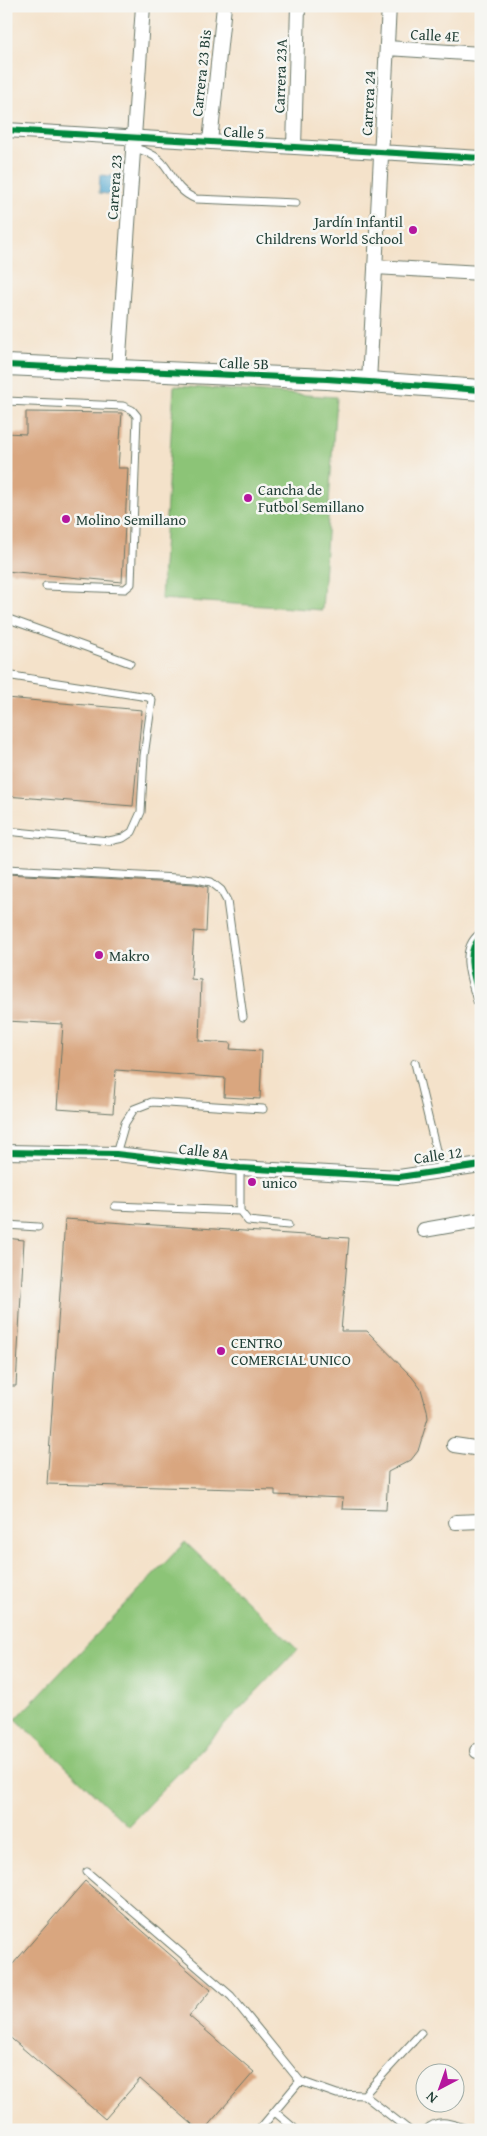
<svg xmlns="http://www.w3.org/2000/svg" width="487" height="2136" font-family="'Gentium Book Plus',serif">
<rect width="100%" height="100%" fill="#f6f6f2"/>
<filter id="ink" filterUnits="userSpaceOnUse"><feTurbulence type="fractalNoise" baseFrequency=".02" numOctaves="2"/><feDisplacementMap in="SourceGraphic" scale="10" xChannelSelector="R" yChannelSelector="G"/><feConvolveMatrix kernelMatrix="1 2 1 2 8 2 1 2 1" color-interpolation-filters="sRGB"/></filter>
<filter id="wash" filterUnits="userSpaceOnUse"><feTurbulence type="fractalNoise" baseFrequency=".0096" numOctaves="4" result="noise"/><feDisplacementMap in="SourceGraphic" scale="20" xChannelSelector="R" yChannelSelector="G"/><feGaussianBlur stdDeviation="1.12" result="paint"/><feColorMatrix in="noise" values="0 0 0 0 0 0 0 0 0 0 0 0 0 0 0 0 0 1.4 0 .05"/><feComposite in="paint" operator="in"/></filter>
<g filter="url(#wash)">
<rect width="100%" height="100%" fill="#f4e2ca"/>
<path fill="#8cc477" stroke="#568056" d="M174 386 336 397 322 610 161 599Z
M185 1542 297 1649 128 1826 16 1719Z"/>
<path fill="#54a9d0" stroke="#3a7382" d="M100 175 115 176V195L99 193Z"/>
<g id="blocks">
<path fill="#d9a67f" d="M26 412 122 413 118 468H128L122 582 6 571V433L26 434Z
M6 698 142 710 133 806 6 796Z
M6 874 195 884 208 887 206 932 194 931 191 979 201 980 199 1041 231 1043 230 1049 262 1051 260 1099 224 1097 225 1078 116 1070 113 1113 57 1109 63 1024 6 1021Z
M65 1219 349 1238 341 1331H367L412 1377 421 1389 427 1410 428 1418 418 1451 411 1460 388 1472 386 1510 342 1509 343 1498 275 1495V1490L47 1484Z
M6 1238 24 1240 16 1386H6Z
M85 1881 211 1990 189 2016 254 2072 204 2130H199L140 2079 105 2119 6 2034V1972Z"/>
</g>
</g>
<g filter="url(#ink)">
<use href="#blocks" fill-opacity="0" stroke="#6a7768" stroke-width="1"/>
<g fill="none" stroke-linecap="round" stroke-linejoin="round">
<defs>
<path id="lane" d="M133 148C177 157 164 186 196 199L296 203
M6 401 123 406 132 410 137 416 131 584 125 589 46 586
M6 618 130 663
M6 675 148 697 152 700 144 756 141 812 132 832 123 838 109 841 6 831
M6 869 196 879 211 882 221 890 227 901 243 1017
M415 1063 441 1171
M116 1154 125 1123 134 1109 152 1102 263 1109
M240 1168V1211L248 1221 288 1225
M115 1206 240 1211
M6 1225 38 1227
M87 1872 231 1996 300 2081 259 2130
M300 2081 337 2094 364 2095 421 2033
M364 2095 409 2130
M275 2112 296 2130
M426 2130C440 2116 455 2126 471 2130"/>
<path id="street" d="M387 48 481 54
M6 130 481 158
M210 142 224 6
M294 147 298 6
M375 267 481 273
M118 370 143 6
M369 382 389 6
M481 937C462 953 476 982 481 1002
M6 1152 116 1154 240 1168 399 1177 481 1165
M424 1230 481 1220
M454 1445 481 1449
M456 1522 481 1521
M477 1751H481"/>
<path id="secondary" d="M6 365 327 379 481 390"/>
</defs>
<use href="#lane" stroke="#6a7768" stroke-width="9"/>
<use href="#street" stroke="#6a7768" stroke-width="16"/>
<use href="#secondary" stroke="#6a7768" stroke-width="22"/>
<use href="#lane" stroke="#fff" stroke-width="7"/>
<use href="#street" stroke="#fff" stroke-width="14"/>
<use href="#secondary" stroke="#fff" stroke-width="20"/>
<defs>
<path id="cycleway" d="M6 130 481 158
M6 365 327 379 481 390
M481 937C462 953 476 982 481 1002
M6 1152 116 1154 240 1168 399 1177 481 1165"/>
</defs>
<use href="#cycleway" stroke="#f6f6f2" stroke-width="9"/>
<use href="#cycleway" stroke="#00873e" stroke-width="6"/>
</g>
</g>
<g fill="#b5179e" stroke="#f6f6f2" stroke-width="2">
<circle cx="413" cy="230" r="5"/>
<circle cx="248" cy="498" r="5"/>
<circle cx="66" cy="519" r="5"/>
<circle cx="99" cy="955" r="5"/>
<circle cx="252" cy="1182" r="5"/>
<circle cx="221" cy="1351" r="5"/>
</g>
<g text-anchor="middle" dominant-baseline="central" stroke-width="5" stroke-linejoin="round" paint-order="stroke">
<g font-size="15" fill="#1f3d34" stroke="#f6f6f2">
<text transform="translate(435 35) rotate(3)">Calle 4E</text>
<text transform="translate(201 73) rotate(-84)">Carrera 23 Bis</text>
<text transform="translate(280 76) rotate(-88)">Carrera 23A</text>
<text transform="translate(368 103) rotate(-87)">Carrera 24</text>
<text transform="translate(244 132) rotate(3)">Calle 5</text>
<text transform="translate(114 187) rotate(-86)">Carrera 23</text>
<text transform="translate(244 363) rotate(2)">Calle 5B</text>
<text transform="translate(204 1151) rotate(7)">Calle 8A</text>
<text transform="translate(438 1155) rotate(-8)">Calle 12</text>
</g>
<g font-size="15" fill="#1f3d34" stroke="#f6f6f2" text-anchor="start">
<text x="403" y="221" text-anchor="end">Jardín Infantil<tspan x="403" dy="17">Childrens World School</tspan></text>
<text x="258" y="489">Cancha de<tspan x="258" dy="17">Futbol Semillano</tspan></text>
<text x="76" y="519">Molino Semillano</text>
<text x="109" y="955">Makro</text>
<text x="262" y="1182">unico</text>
<text x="231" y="1342">CENTRO<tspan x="231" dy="17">COMERCIAL UNICO</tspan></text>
</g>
</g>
<rect width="487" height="2136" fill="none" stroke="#f6f6f2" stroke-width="25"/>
<g transform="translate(440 2088) rotate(221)"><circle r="24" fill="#f6f6f2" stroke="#a0aca6"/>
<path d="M0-4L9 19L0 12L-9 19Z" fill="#b5179e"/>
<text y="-8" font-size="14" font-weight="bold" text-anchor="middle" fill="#1f3d34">N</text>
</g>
</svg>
